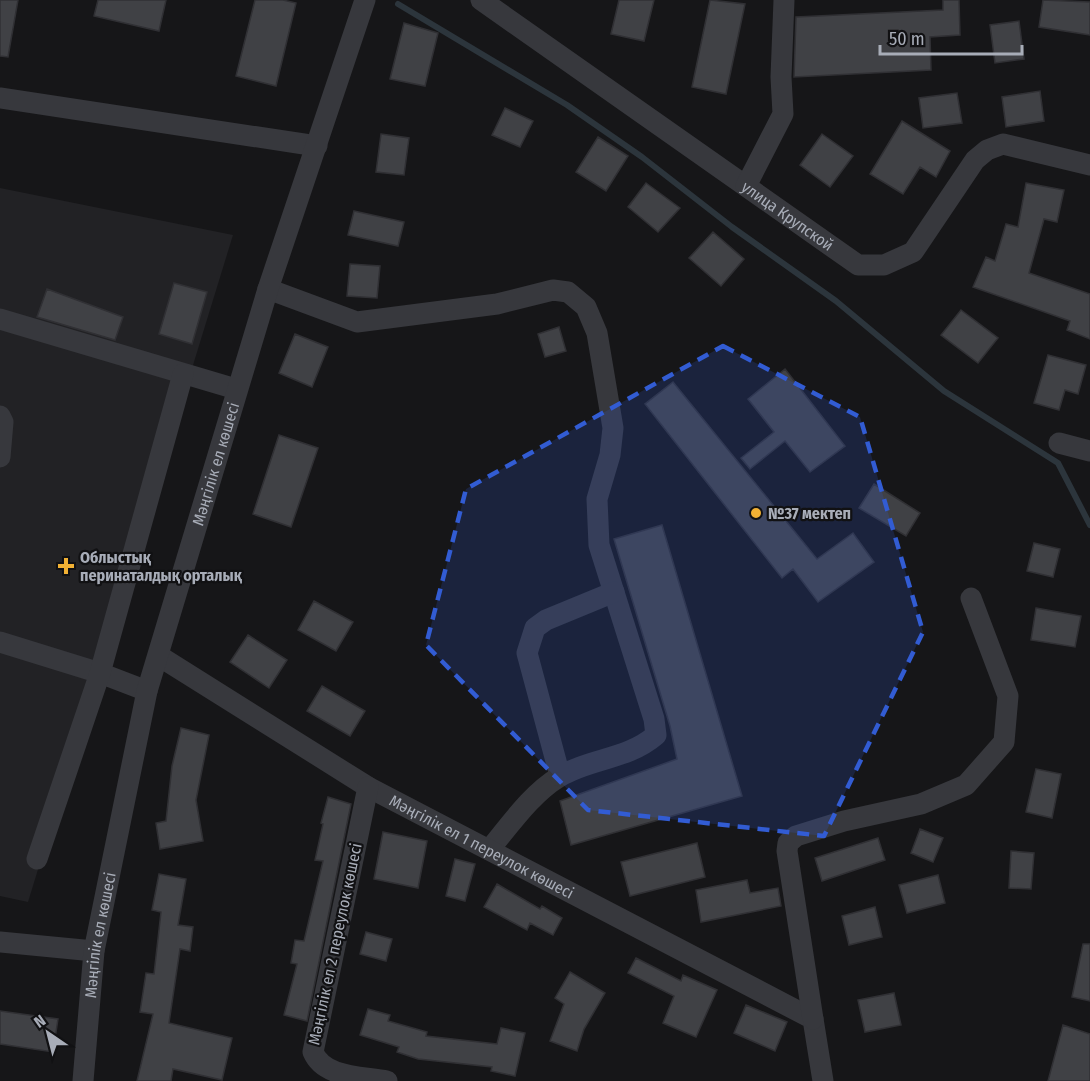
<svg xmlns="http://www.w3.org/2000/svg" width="1090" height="1081" font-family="'Fira Sans Condensed',sans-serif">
<rect width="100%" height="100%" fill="#161618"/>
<path fill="#222225" d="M0 188 233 235 28 902 0 896Z"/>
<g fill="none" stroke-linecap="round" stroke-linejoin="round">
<path stroke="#2c353c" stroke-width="6" d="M398 4 567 105 642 157 732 227 836 301 944 391 1058 463 1090 525"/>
</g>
<path fill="#404145" stroke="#303034" stroke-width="1.5" d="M0 0H18L8 57 0 56Z
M98 0H166L159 31 94 16Z
M255 0H283L296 3 276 86 236 76Z
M619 0H654L644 41 611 34Z
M710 0 745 4 726 94 692 87Z
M943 0H959L960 35 930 37 931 70 794 77 796 17 943 10Z
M1043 0 1090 2V35L1039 27Z
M1019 21 1024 59 995 63 990 25Z
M404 23 438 33 425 86 390 79Z
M1040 91 1044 121 1006 127 1002 97Z
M957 93 962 123 923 128 919 98Z
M505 108 533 121 520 147 492 135Z
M902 121 950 151 936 177 920 167 903 194 870 174Z
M381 134 409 138 404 175 376 172Z
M822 134 853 156 830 187 800 165Z
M598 137 628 156 606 191 576 172Z
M646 183 680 208 658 232 628 207Z
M1026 183 1064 190 1057 222 1044 219 1029 273 1090 294V339L1067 330 1070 321 973 287 986 257 995 261 1006 224 1018 227Z
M354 211 404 222 398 246 348 235Z
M713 232 744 259 721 286 689 258Z
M350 264 380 266 377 298 347 296Z
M174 283 207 292 192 344 159 334Z
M47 289 123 317 115 340 37 317Z
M961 310 998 338 978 363 941 335Z
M559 327 566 351 545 357 538 334Z
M295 334 328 347 312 387 279 373Z
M1048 355 1086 365 1078 394 1065 390 1059 410 1034 403Z
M785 369 845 446 810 472 785 441 750 469 741 458 774 432 748 399Z
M673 382 817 559 853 533 874 562 818 602 793 569 782 578 645 404Z
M279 435 318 448 291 527 253 514Z
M874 484 920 513 906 536 859 508Z
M662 525 742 796 571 845 560 801 677 759 670 726 614 539Z
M1034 543 1060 549 1053 577 1027 571Z
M314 601 353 622 336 651 298 630Z
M1036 608 1081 616 1075 647 1031 640Z
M248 635 287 660 269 688 230 662Z
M322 686 365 711 350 736 307 711Z
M181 728 209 735 196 800 203 841 160 849 156 823 166 821 172 766Z
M1036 769 1061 774 1052 818 1026 812Z
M328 797 351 804 307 1021 284 1015 297 964 291 963 295 940 304 941 323 861 315 860 323 824 321 823Z
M920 829 943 838 933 862 911 853Z
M383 832 427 841 418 888 374 879Z
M878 838 885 860 822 881 815 858Z
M697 843 705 877 630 896 621 862Z
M1011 851 1034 853 1031 889 1009 888Z
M455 859 475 864 465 901 446 896Z
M159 874 186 879 178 925 193 927 190 951 180 949 169 1023 232 1038 222 1080 173 1069 171 1081H137L153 1014 140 1012 146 973 154 974 161 912 152 910Z
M938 875 945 903 907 913 899 885Z
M747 880 750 893 778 888 781 906 701 922 696 890Z
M497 884 540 909 542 906 562 918 553 935 530 923 527 930 484 907Z
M875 907 882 937 849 945 842 916Z
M366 932 392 939 386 961 360 954Z
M1083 944H1090V1001L1072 997Z
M636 958 681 981 683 975 717 990 696 1037 663 1023 674 996 628 973Z
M570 972 605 993 584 1029 577 1051 550 1041 564 1004 555 998Z
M894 993 901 1025 865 1032 858 1000Z
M746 1005 787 1022 775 1051 734 1033Z
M368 1009 390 1015 388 1021 427 1032 426 1036 497 1044 501 1028 525 1033 515 1076 491 1071 492 1067 418 1059 397 1052 399 1047 360 1035Z
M0 1011 58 1019 53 1052 0 1044Z
M1063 1025 1090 1034V1081H1048Z"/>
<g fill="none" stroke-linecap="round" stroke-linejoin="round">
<g stroke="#37383d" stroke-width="21">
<path id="s1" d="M481 0 858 265H884L913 252 975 160 987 150 1003 144 1090 165"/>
<path d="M0 98 317 146"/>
<path d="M746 186 783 114 781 77 784 0"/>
<path d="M268 289 357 322 497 304 553 290 568 292 586 307 597 333 613 428 610 455 597 499 599 545 654 719 656 735C627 760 590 758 559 777 531 794 510 825 489 850"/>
<path d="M0 319 236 389"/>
<path d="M0 416 3 422 0 457"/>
<path d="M1059 443 1090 451"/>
<path d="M0 642 100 673 147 691"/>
<path id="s2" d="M159 656 368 787 813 1019 823 1081"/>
<path d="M560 776 527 653 535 628 546 620 614 592"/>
<path d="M368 787 313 1052C324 1078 361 1076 387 1081"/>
<path d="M37 859 100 673 183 374"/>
<path d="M0 942 94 951"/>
<path d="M813 1019 787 851 788 843 796 836 844 821 921 804 966 785 1004 742 1008 696 971 598"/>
<path id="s3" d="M83 1081 94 951 147 691 268 289 365 0"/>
</g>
</g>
<path fill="#325cd3" fill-opacity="0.2" stroke="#325cd3" stroke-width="4.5" stroke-dasharray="12 8" stroke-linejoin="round" d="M723 346 860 417 923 632 824 836 588 810 426 645 466 489Z"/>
<g fill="#f2b134" stroke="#111113" stroke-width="2">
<circle cx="756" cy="513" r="6"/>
<path d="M63 557h6v6h6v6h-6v6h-6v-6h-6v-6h6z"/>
</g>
<g text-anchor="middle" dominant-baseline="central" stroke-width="4.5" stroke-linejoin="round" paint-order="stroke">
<g font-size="16" fill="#a8adb8" stroke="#111113">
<text stroke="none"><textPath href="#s1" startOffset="375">улица Крупской</textPath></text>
<text stroke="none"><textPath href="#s3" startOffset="633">Мәңгілік ел көшесі</textPath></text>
<text stroke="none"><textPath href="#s2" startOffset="375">Мәңгілік ел 1 переулок көшесі</textPath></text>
<text stroke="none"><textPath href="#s3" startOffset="147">Мәңгілік ел көшесі</textPath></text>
<text transform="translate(335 944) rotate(-78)">Мәңгілік ел 2 переулок көшесі</text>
</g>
<g font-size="16" font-weight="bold" fill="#a8adb8" stroke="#111113" text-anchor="start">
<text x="768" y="513">№37 мектеп</text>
<text x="80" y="557">Облыстық<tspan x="80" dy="18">перинаталдық орталық</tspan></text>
</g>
</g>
<g transform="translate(48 1033) rotate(325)" stroke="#111113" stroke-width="4.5" paint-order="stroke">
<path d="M0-4.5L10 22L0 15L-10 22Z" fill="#a8adb8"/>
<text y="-9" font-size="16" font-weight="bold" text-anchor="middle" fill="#a8adb8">N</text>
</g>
<path d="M880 45v9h142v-9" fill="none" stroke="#a8adb8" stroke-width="3"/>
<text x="889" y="45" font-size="18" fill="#a8adb8" stroke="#111113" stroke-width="4.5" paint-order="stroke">50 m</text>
</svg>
